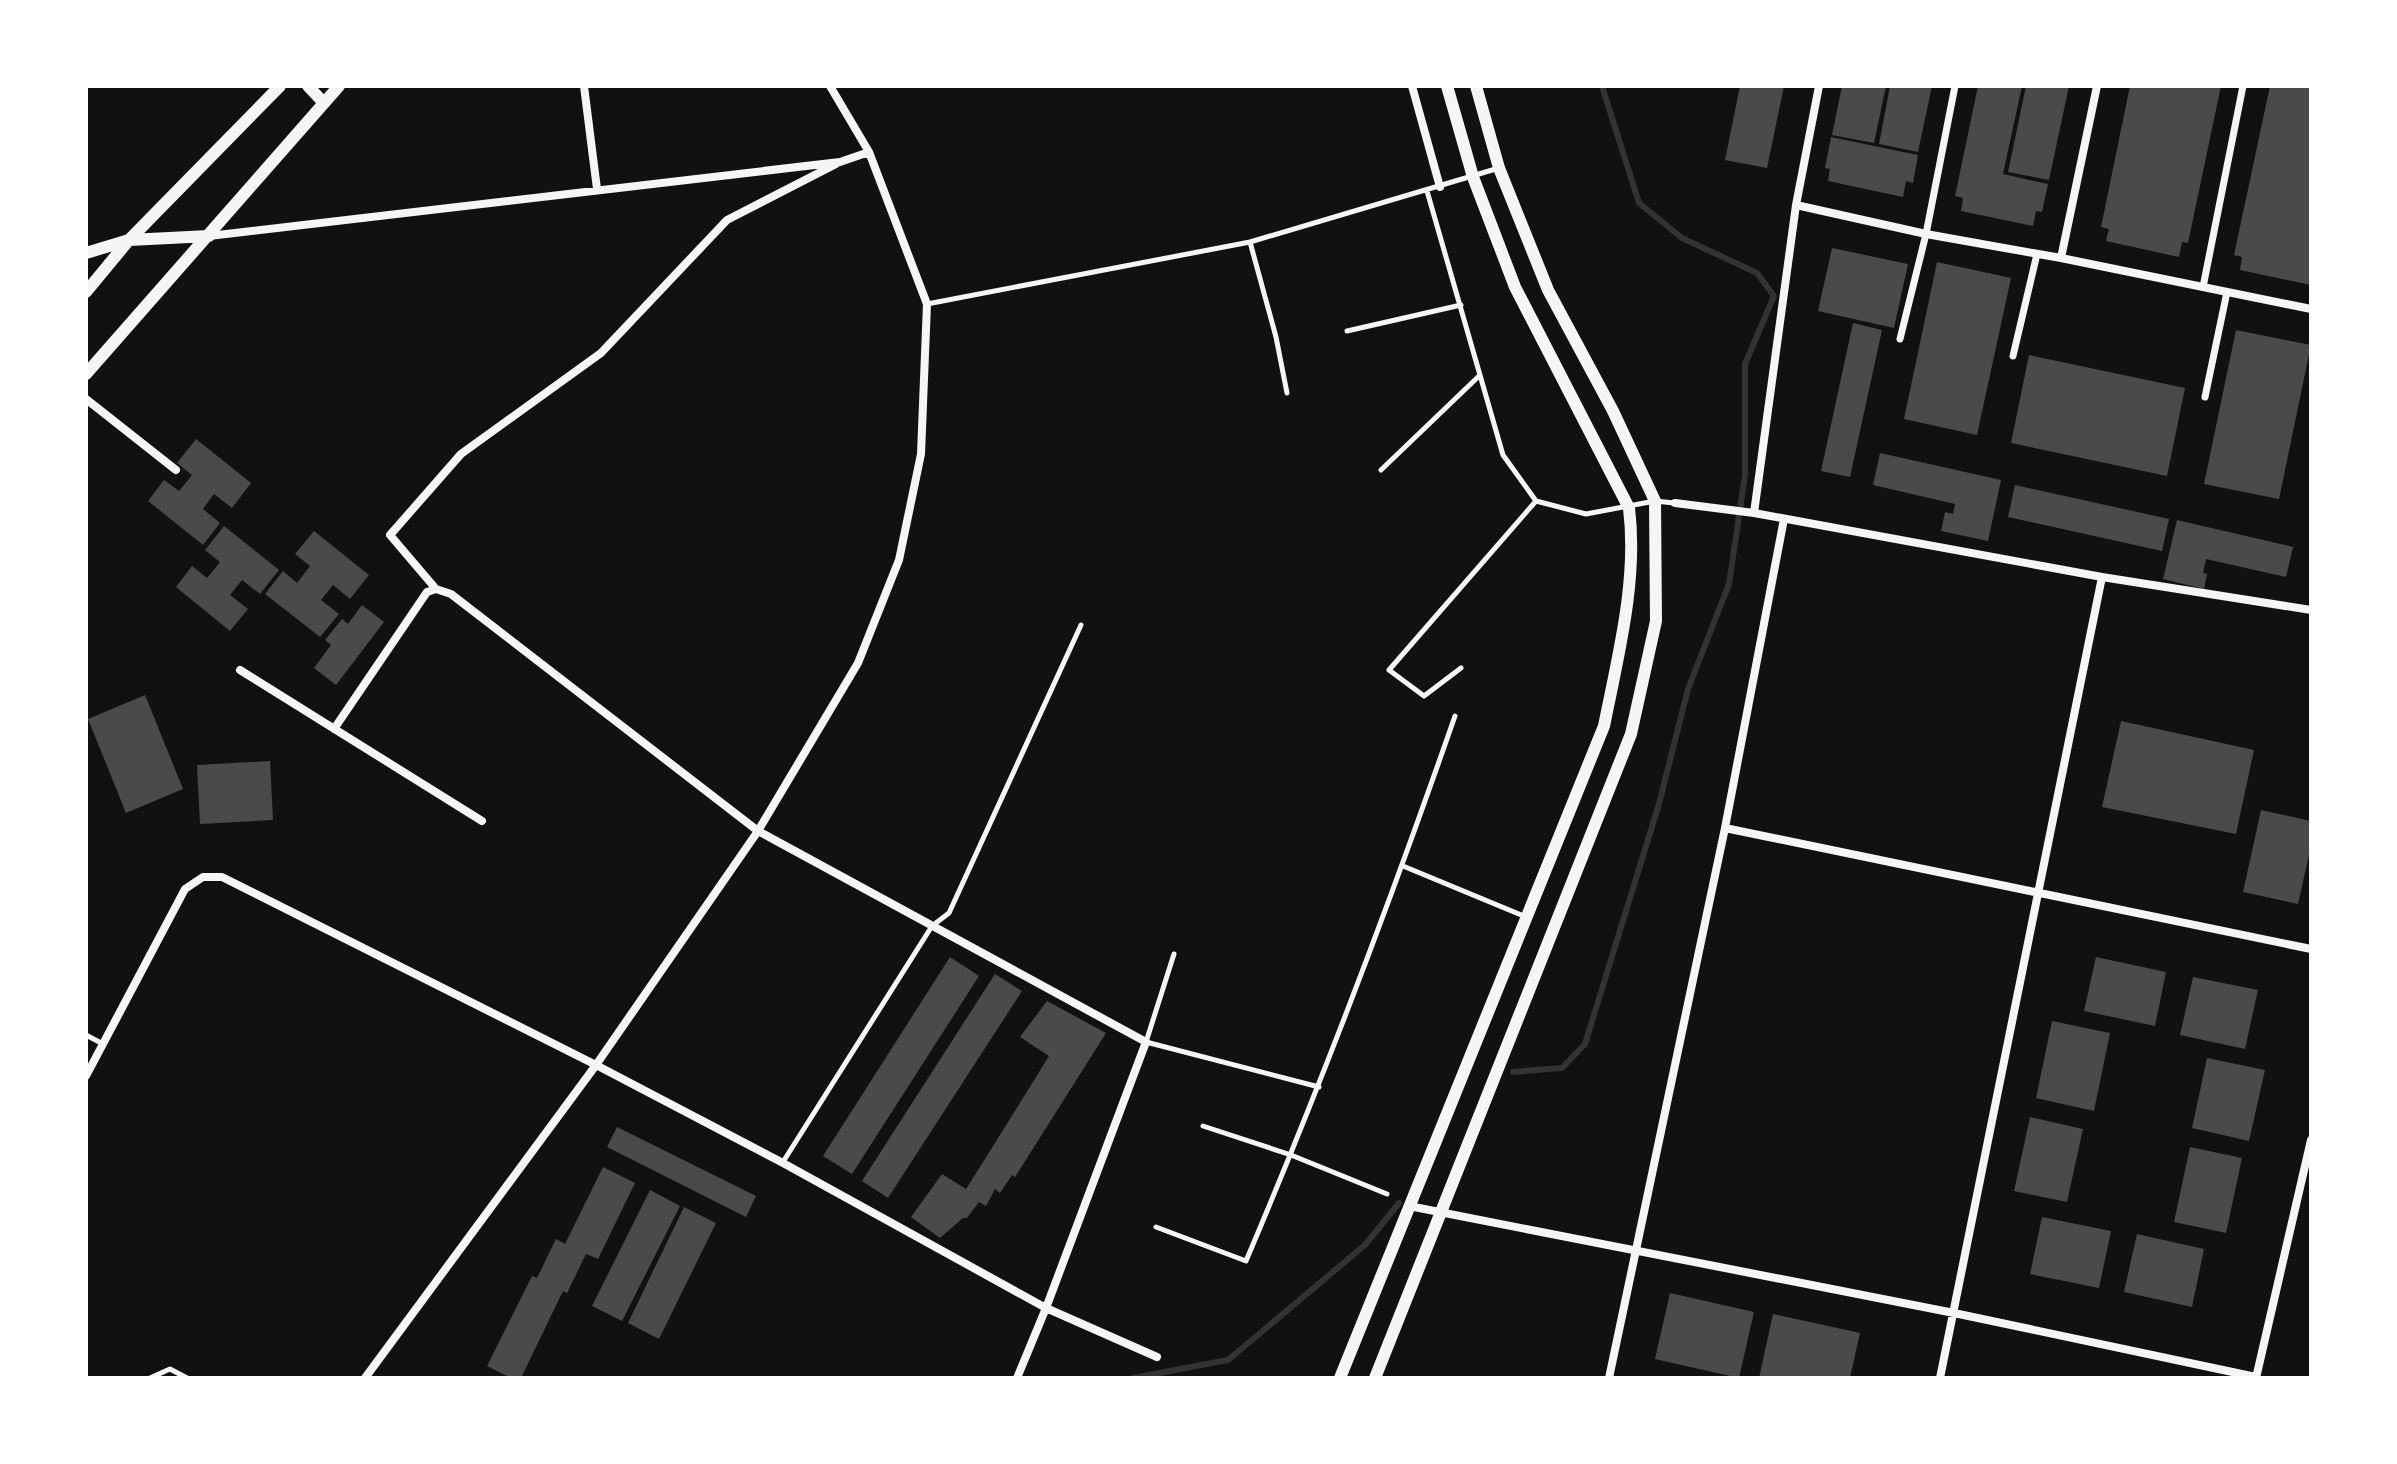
<svg xmlns="http://www.w3.org/2000/svg" width="2397" height="1464" font-family="'Alegreya Sans',sans-serif">
<rect width="100%" height="100%" fill="#111"/>
<g fill="none" stroke-linecap="round" stroke-linejoin="round">
<path stroke="#333" stroke-width="6" d="M1513 1072 1562 1068 1585 1044 1659 804 1688 689 1729 584 1745 475V364L1774 296 1757 273 1682 238 1639 203 1602 86
M1133 1378 1228 1360 1365 1245 1399 1203"/>
</g>
<path fill="#4a4a4a" d="M1740 86H1784L1767 168 1725 160Z
M1842 86H1886L1874 143 1832 135Z
M1890 86H1932L1918 152 1879 144Z
M1978 86H2022L2003 174 2048 184 2042 212 2036 211 2033 226 1961 211 1963 198 1955 196Z
M2026 86H2069L2049 180 2008 172Z
M2130 86H2221L2188 243 2182 242 2179 257 2106 241 2109 229 2101 227Z
M2270 86H2311V285L2240 270 2242 257 2234 255Z
M1831 137 1918 155 1913 183 1906 181 1903 197 1828 181 1830 169 1825 168Z
M1832 248 1908 264 1894 328 1818 311Z
M1937 262 2011 278 1977 435 1904 419Z
M1853 323 1882 330 1850 477 1821 471Z
M2236 330 2311 345 2279 499 2204 484Z
M2029 355 2185 388 2167 476 2011 443Z
M196 439 251 483 232 508 214 494 203 509 220 523 203 545 148 501 164 480 179 491 192 475 177 463Z
M1880 453 2001 480 1988 541 1941 531 1945 512 1953 514 1955 504 1873 485Z
M2015 485 2169 519 2162 551 2008 517Z
M2177 520 2293 547 2286 577 2206 559 2203 573 2207 574 2204 589 2163 579Z
M224 526 279 570 260 594 242 580 230 595 248 609 230 631 176 587 192 566 207 578 220 562 205 550Z
M314 531 369 575 350 599 333 585 321 600 339 614 320 637 265 594 283 571 297 583 310 566 295 554Z
M362 605 384 622 336 685 314 668 331 645 325 640 342 619 348 624Z
M145 695 183 789 126 813 88 719Z
M2121 721 2254 750 2236 834 2102 807Z
M270 761 273 820 200 824 197 765Z
M2261 810 2311 821V846L2298 904 2243 892Z
M950 957 979 976 852 1174 823 1156Z
M2096 957 2166 972 2155 1026 2084 1011Z
M995 974 1022 991 888 1198 862 1181Z
M2193 977 2258 990 2245 1049 2180 1035Z
M1047 1001 1106 1033 1015 1177 1012 1175 1000 1193 995 1189 986 1206 979 1202 967 1218H963L940 1238 911 1217 942 1174 966 1189 990 1151 1049 1056 1020 1037Z
M2052 1021 2110 1033 2094 1111 2036 1098Z
M2207 1058 2265 1070 2249 1141 2192 1128Z
M2030 1117 2083 1129 2067 1202 2014 1191Z
M617 1127 756 1196 746 1217 607 1147Z
M2190 1147 2242 1158 2226 1233 2174 1222Z
M603 1167 635 1183 598 1259 586 1254 567 1293 563 1291 521 1378H511L487 1366 532 1276 537 1278 556 1239 565 1244Z
M650 1190 680 1206 622 1321 592 1306Z
M684 1207 716 1223 659 1339 628 1323Z
M2042 1217 2111 1231 2099 1288 2030 1274Z
M2137 1234 2204 1249 2192 1307 2124 1292Z
M1670 1293 1754 1312 1739 1378 1655 1359Z
M1773 1314 1860 1333 1850 1378H1759Z"/>
<g fill="none" stroke-linecap="round" stroke-linejoin="round">
<path stroke="#f5f5f5" stroke-width="5" d="M1427 191 1503 455 1536 501
M1250 242 1276 337 1287 393
M927 304 1250 242 1499 168
M1347 331 1461 305
M1381 470 1479 376
M1461 668 1424 696 1389 670 1536 501 1586 514 1655 501 1674 503
M1403 866 1526 917
M1174 954 1146 1042 1319 1087
M86 1035 103 1044
M1203 1126 1291 1155 1387 1194
M783 1162 932 926 949 913 1081 625
M1156 1227 1246 1261C1322 1082 1391 900 1455 716
M150 1378 170 1369 187 1378"/>
<path stroke="#f5f5f5" stroke-width="7" d="M2203 287 2243 86
M1900 339 1926 234 1955 86
M2013 356 2037 254
M2205 397 2227 292"/>
<path stroke="#f5f5f5" stroke-width="8" d="M584 86 597 189
M1412 86 1440 187
M1819 86 1796 205 1754 513 2102 577 2311 610
M1796 205 1926 234 2061 258 2311 309
M209 236 840 162 869 152
M2061 258 2097 86
M86 399 176 470
M1675 503 1754 513
M436 589 390 535 461 454 601 353 727 220 836 164
M240 670 482 821
M334 729 427 592 436 589 451 594 758 831 1146 1042 1046 1308 1017 1378
M1725 828 2311 949
M86 1076 185 889 203 877H222L596 1065 783 1163 1046 1308 1157 1357
M1409 1206 1954 1313 2256 1377
M365 1378 596 1065 758 831 858 663 899 560 921 454 927 304 869 152 830 86
M1609 1378 1725 828 1784 519
M1940 1378 2102 577
M2256 1378 2311 1140"/>
<path stroke="#f5f5f5" stroke-width="12" d="M308 86 323 102
M86 253 129 240 209 236
M86 292 129 240 280 86
M86 374 339 86
M1340 1378 1604 726C1618 656 1638 580 1629 508L1515 287 1473 177 1447 86
M1375 1378 1631 734 1656 621 1655 501 1613 411 1548 290 1499 168 1476 86"/>
</g>
<rect width="2397" height="1464" fill="none" stroke="#ffffff" stroke-width="176"/>
</svg>
